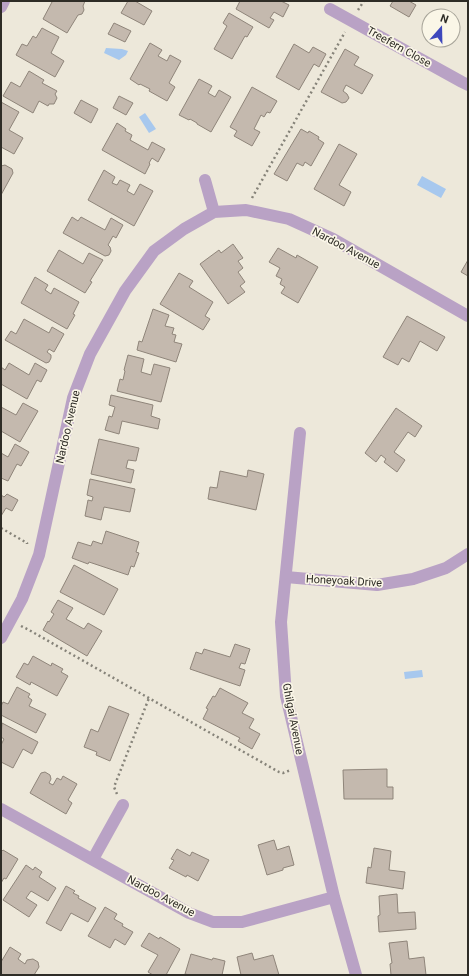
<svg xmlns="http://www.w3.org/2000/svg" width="469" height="976" font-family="Roboto,sans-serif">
<rect width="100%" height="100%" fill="#ede8da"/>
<path fill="#a7c8ee" d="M106 48 122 49 128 51 126 55 119 60 104 53Z
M145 113 156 129 149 133 139 117Z
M422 176 446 189 441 198 417 185Z
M422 670 423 677 405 679 404 672Z"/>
<path fill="#c4b9ae" stroke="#8f857a" d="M50 1H85L83 6 84 10 82 14 78 15 67 33 43 19 52 2Z
M128 1H135L152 11 144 25 121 13Z
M240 1H281L289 5 283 17 274 12 270 18 274 20 269 28 236 9Z
M393 1H409L416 5 409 17 390 6Z
M229 13 253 27 247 37 245 36 232 59 214 49 227 26 223 23Z
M114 23 131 31 125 42 108 34Z
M42 28 59 37 51 53 64 61 55 77 16 55 22 44 27 46 33 36 36 38Z
M150 43 162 50 158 56 167 61 170 55 181 61 169 83 175 87 167 101 149 91 150 89 140 84 139 85 130 79Z
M294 44 309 53 313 47 326 54 319 67 314 64 299 90 276 77Z
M345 49 359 57 354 65 373 75 362 94 346 85 343 91 347 94 349 98 346 102 342 103 321 92Z
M29 71 44 80 42 83 57 91 55 94 57 98 54 104H49L48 106 39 101 33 113 3 96 11 82 20 87Z
M199 79 212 86 208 93 215 97 219 90 231 97 211 132 197 124V123L190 119 189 120 179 115Z
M252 87 277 101 270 113 267 112 264 117 261 115 254 129 260 132 252 146 234 136 237 131 230 127Z
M119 96 133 103 126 115 113 108Z
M81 100 98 109 91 123 74 113Z
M1 102 19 112 9 130 23 138 14 154 1 147Z
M117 123 126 129 125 131 132 135 130 140 148 150 152 142 165 149 158 162 152 158 149 163 150 164 145 174 102 150Z
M301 129 308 133 309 131 319 137 318 139 324 143 311 166 305 162 303 166 297 163 287 181 274 174Z
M339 144 357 154 339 185 351 192 344 206 314 189Z
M5 165 12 169 13 173 1 195V166Z
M104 170 115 177 112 183 117 185 120 180 130 185 127 191 134 195 140 184 153 191 134 226 88 200Z
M72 217 78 221 81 217 105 230 111 218 123 225 116 238 113 236 108 245 110 247 111 251 109 255 105 256 63 233Z
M233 244 243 258 238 261 243 268 238 272 245 282 240 286 245 292 228 304 200 264 219 250 221 253Z
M278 248 296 258 297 255 318 267 298 303 281 293 285 287 280 284 282 279 276 276 280 268 269 262Z
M59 250 83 264 89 253 103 260 90 281 92 282 85 293 47 271Z
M468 260V276L461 272Z
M179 273 193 281 189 287 213 302 205 316 210 319 203 330 160 304Z
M35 277 48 285 45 290 51 294 54 288 79 302 73 314 75 315 67 329 21 303Z
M153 309 169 315 165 326 174 328 172 334 176 335 174 342 182 344 176 362 137 350 139 341 142 342Z
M407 316 445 337 437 351 420 341 409 362 402 358 398 365 383 357Z
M24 319 49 333 52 327 64 334 54 352 49 349 47 352 51 355V358L49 362 46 363 5 340 11 331 16 334Z
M128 355 144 359 141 372 151 375 154 364 170 368 161 402 117 391 120 379 123 380 125 371 124 370Z
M9 363 29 375 35 363 47 370 41 382 37 380 27 399 1 384V367L5 370Z
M111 395 153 405 151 416 160 419 158 429 122 421 119 434 105 430 109 416 112 417 115 407 109 405Z
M23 403 38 411 20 442 1 431V407L16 415Z
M396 408 422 426 415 437 408 432 394 452 405 460 397 472 384 462 386 459 381 455 376 462 365 453Z
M99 439 139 448 136 461 128 460 126 468 134 470 131 483 91 474Z
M15 444 29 452 21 466 17 464 8 481 1 478V453L8 457Z
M248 470 264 474 256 510 208 499 210 487 217 488 220 471 247 477Z
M90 479 135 489 130 512 104 507 101 520 85 516 88 500 92 501 93 497 87 495Z
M7 494 18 500 12 511 6 508 1 516V495L4 497Z
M106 531 139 542 136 552 139 553 134 567 131 566 128 575 89 562 88 564 72 558 78 542 91 546 93 541 102 544Z
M74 565 118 589 104 615 60 592Z
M58 600 73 608 66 619 84 629 88 623 102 631 87 656 43 630 48 621 49 622 54 614 51 612Z
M235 644 250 649 245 664 241 663 239 668 245 670 240 686 190 669 196 652 202 654 204 649 230 657Z
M33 656 51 666 52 663 63 669 61 672 68 676 57 696 31 682 30 685 16 677 24 663 28 665Z
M17 687 30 694 28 697 32 700 29 706 46 714 36 733 1 715V706L3 702 8 704Z
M220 688 248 703 242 713 254 719 249 728 260 734 252 749 238 741 240 738 203 719 208 709 206 708 213 696 215 697Z
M109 706 129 714 110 761 96 755 97 752 84 747 91 729 98 732Z
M2 723 38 742 32 754 23 749 13 768 1 762V745L4 739 1 737Z
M387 769V787H393V799H344L343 770Z
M45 772 50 775 51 779 49 783 53 785 57 778 61 780 63 776 77 784 68 800 72 803 66 814 30 793 41 773Z
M274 840 277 850 289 846 294 865 283 868V870L267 875 258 845Z
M374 848 391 851 389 870 405 872 403 889 366 883 368 867 371 868Z
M177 849 190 856 192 852 209 860 198 881 187 875 186 877 169 868 174 860 171 859Z
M3 850 18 859 6 879 4 878 1 883V852Z
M26 865 33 870 35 867 42 872 39 877 56 888 48 901 31 891 26 898 37 905 29 917 3 900Z
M66 886 75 891 73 893 79 896 78 898 96 908 88 922 71 913 61 931 46 923Z
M397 894 398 913 415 912 416 929 379 932 378 916 380 915 379 896Z
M105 907 117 914 114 919 123 924 122 926 133 932 125 945 115 939 110 948 88 936Z
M149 933 159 939 160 937 180 949 166 975H153L148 972 158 955 141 946Z
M407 941 409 959 424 957 426 975H391L390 964 392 963 389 943Z
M10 947 21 954 18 959 25 964 27 960 33 959 38 962 39 967 34 975H1V962Z
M252 953 254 960 273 955 279 975H241L237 957Z
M191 954 212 960 213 958 225 961 222 975H190L185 974Z"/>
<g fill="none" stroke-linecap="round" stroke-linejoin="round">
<path stroke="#868379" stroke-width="2.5" stroke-dasharray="2 3" stroke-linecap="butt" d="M358 10 364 1
M252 198 345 32
M1 528 27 543V544
M21 626 29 630 279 772 283 773 291 770
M117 794 114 787 149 698"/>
<path stroke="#b9a2c5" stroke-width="12" d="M1 7 4 1
M330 9 462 82 468 85
M205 180 214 212
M300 433 281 622 286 696 334 897 356 975
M286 577 377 585 413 579 446 568 468 554
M1 638 22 599 39 555 73 398 90 354 125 291 154 251 184 229 214 212 246 210 289 219 333 239 468 316
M1 809 189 913 213 922H242L334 897
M93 859 123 805"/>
</g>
<g text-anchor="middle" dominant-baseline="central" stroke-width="3.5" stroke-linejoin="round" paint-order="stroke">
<g font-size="11" fill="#2e2c26" stroke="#faf6e7">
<text transform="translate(399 47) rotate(29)">Treefern Close</text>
<text transform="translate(346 248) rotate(28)">Nardoo Avenue</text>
<text transform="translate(68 427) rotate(-77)">Nardoo Avenue</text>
<text transform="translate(344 581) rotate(3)">Honeyoak Drive</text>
<text transform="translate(293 719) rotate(79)">Ghilgai Avenue</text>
<text transform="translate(161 896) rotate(28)">Nardoo Avenue</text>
</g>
</g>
<rect width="469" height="976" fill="none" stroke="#2e2c26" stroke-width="4"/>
<g transform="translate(441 28) rotate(20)"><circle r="19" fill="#faf6e7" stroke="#a8a59a"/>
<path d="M0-3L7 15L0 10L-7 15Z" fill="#3e48bc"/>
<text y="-6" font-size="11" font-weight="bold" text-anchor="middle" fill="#2e2c26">N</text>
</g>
</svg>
